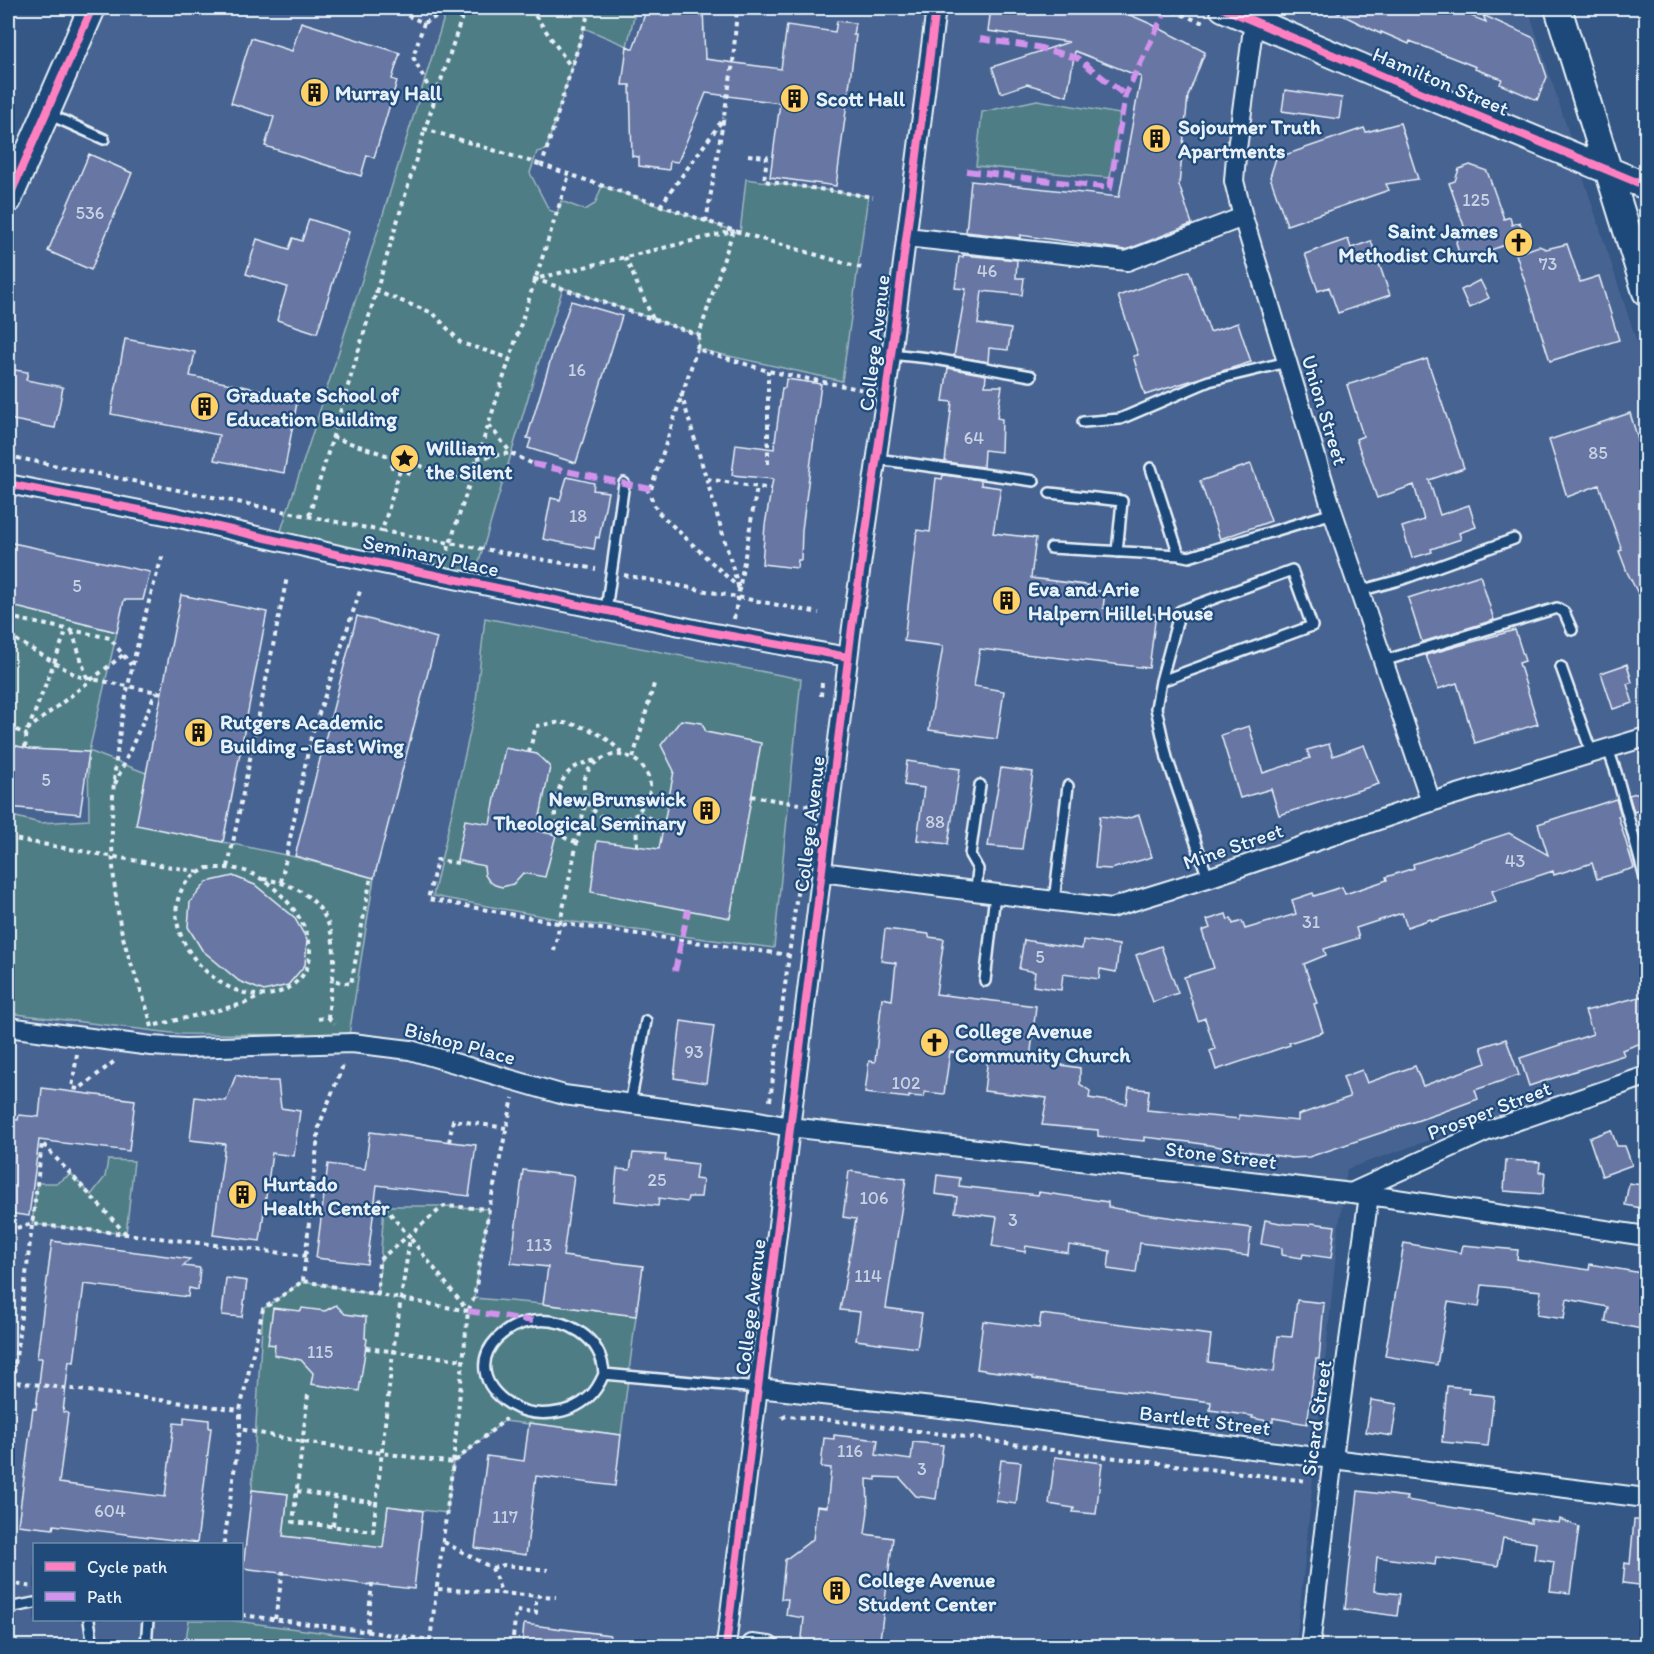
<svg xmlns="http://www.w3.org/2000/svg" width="1654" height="1654" font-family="Itim,sans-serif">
<rect width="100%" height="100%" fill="#345786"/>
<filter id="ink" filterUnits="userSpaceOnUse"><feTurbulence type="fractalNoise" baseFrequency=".0167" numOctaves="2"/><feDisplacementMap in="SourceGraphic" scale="12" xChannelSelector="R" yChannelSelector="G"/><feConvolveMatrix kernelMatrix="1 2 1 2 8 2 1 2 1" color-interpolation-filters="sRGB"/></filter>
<g filter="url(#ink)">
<path fill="#476391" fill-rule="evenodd" d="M106 8H1528L1646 370V1064L1347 1169 1339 1225 1296 1646H8V229ZM34 1544H242V1620H34Z"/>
<path fill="#4f7d86" stroke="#9cb7bf" stroke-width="1.5" d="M447 8H636L627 46 584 28 546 150 537 152 530 173 549 210 557 213 561 201 585 210 595 204 602 186 740 233 746 179 868 196 842 381 697 349 699 335 563 288 538 364 473 582 278 540 380 224Z
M1037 100 1120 114 1110 178 976 166 982 112Z
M8 605 117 632 89 751 146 773 223 842 295 857 374 878 349 1035 180 1034 8 1013V815L40 823 89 820 88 752 30 749 8 744Z
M485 618 801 679 774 948 574 922 433 896 475 710Z
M108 1160 134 1161 126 1234 32 1224 37 1183H57L71 1174 91 1195 105 1177Z
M384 1206H444L489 1209 474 1298 543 1304 636 1316 621 1435 504 1421 453 1463 447 1513 388 1506 383 1548 283 1536 288 1494 252 1490 263 1309 303 1281 378 1295Z
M189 1620H228L411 1644V1646H185Z"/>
<path fill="#6876a4" stroke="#e8f1f8" stroke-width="1.5" d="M647 8H703L705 59 781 69 787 25 835 32 837 21 855 23 853 35H856L836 186 770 177 780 103 706 93 678 162 670 161 669 170 639 166V157L632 156 630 85H622L627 46 633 49Z
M991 8H1114L1151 24 1205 52 1188 96 1179 185 1192 224 1126 250 1020 235V238L966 232 971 181 1119 197 1141 77 1075 51 1067 96 1027 84 1001 93 992 67 1069 42 988 31Z
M1328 8H1451L1486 22 1483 15 1534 38 1547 77 1537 100 1500 84 1502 79 1475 69 1476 67 1410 41 1409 44 1381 32V34Z
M301 22 400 53 392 79 397 81 374 158 367 155 361 176 265 146 274 117 231 103 251 38 292 51Z
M1285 90 1342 98 1339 119 1282 111Z
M1400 123 1418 179 1386 184 1389 190 1287 225 1270 177 1276 158 1364 128 1366 132Z
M89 154 132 173 91 270 48 251Z
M1470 165 1487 171 1504 219 1510 217 1512 225 1520 222 1525 238 1468 258 1459 254 1456 242 1464 226 1449 183 1455 181 1459 169Z
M309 219 349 232 317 333 277 320 287 287 246 274 257 239 289 249 293 238 302 241Z
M1348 239 1351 248 1371 241 1390 295 1338 313 1329 287 1318 291 1305 254Z
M1567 244 1580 282 1599 276 1619 340 1550 361 1516 254 1539 246 1546 249Z
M963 255 1017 260 1016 278H1024L1022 295 982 291 978 324 1011 329 1008 350 989 348 988 362 954 356 966 289 955 288 959 257H963Z
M1189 271 1210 332 1238 323 1251 362 1145 395 1133 356 1138 355 1118 296Z
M1480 280 1489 298 1469 308 1461 290Z
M571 301 622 316 576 463 528 448 531 439 527 438 553 352Z
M125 339 195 352 190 376 298 397 284 473 214 460 219 435 111 414Z
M1427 359 1464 468 1429 480 1440 515 1469 505 1476 527 1459 533 1461 539 1431 549 1432 552 1412 558 1402 527 1424 520 1414 485 1377 498 1356 439 1363 436 1347 385Z
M948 368 986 375 985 386H1002L997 418 1002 419 1001 452 984 450 983 467 945 462 952 402 943 401Z
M8 369 28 372 26 380 63 387 55 428 8 419Z
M786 379 821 384 802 530 801 560H798L797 568 762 564 765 525 773 479 732 475 736 444 774 449 782 388H785Z
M1630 413 1647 469V611L1627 572 1619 551 1622 550 1599 485 1567 497 1549 440Z
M1251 464 1271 521 1220 539 1200 481Z
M943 475 981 480V485L1001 488 993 533 1036 538 1031 578 1093 586V590L1105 592 1103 608 1156 614 1149 668 980 649 974 686 1004 691 997 739 929 730 943 646 904 641 917 530 930 532 936 478 942 479Z
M567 477 594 483 593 490 608 492 599 538 596 537 594 549 543 539 551 498 560 500Z
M8 542 150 572 143 600H124L117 632 8 605Z
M1480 575 1494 620 1422 642 1408 598Z
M181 595 267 612 223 842 136 825Z
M357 616 437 638 374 878 295 856Z
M1515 630 1525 661 1519 663 1538 724 1475 743 1457 683 1438 689 1426 655Z
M1627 664 1632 682 1627 684 1633 703 1613 709 1601 673Z
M681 720 702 723 706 732 761 743 730 918 591 892 597 841 659 849 674 771 661 745Z
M1249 726 1263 773 1310 758 1307 750 1329 744 1333 756 1364 745 1379 784 1279 815 1271 789 1240 798 1221 735Z
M8 744 30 749 89 752 80 814 8 807Z
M505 748 537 754 550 767 537 831 556 835 545 877 523 873 513 884 502 887 495 885 489 881 485 875 484 866 457 860 465 820 490 824Z
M907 761 960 769 948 844 917 840 924 788 904 785Z
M1001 768 1033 772 1022 849 988 846Z
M1647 790V808L1634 812 1629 795Z
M1616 799 1621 815 1618 816 1634 868 1597 879 1592 863 1554 875 1553 871 1492 891 1496 902 1432 921 1431 919 1407 927 1402 913 1356 928 1359 938 1324 949 1326 955 1304 964 1317 1003 1314 1004 1323 1032 1289 1043 1290 1045 1216 1070 1210 1051 1215 1049 1205 1018 1198 1021 1184 977 1214 968 1202 931 1210 928 1207 920 1226 914 1228 920 1231 918 1233 924 1242 921 1245 929 1296 914 1292 900 1313 893 1314 896 1342 887 1345 894 1387 880 1386 877 1414 868 1413 864 1509 833 1548 855 1538 824Z
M1139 815 1152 857 1111 869 1095 868 1100 816 1126 819Z
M233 876 255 885 294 917 307 940 305 965 288 985 264 991 239 981 202 950 188 927 190 902 207 882Z
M885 929 929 934V937L944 939 936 994 1036 1006 1030 1060 1080 1068V1084L1090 1091 1089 1098 1127 1104 1129 1088 1149 1090 1147 1110 1239 1119V1115L1298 1121V1115L1350 1097 1343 1077 1362 1070 1367 1083 1415 1066 1423 1086 1486 1063 1481 1047 1506 1039 1519 1075 1475 1090 1478 1099 1437 1114 1309 1157 1292 1158 1189 1142 1144 1137V1141L1123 1139 1098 1136V1130L1042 1125 1047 1098 984 1091 988 1057 950 1052 944 1094 925 1092 924 1097 909 1096V1098L865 1093 869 1061 875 1062 882 998 892 1000 896 963 881 961Z
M1024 940 1082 949 1083 940 1119 945 1116 972 1100 969 1099 979 1063 974 1061 990 1033 986 1035 972 1019 969Z
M1161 946 1178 993 1153 1002 1136 955Z
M1647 995V1041L1622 1050 1624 1055 1529 1086 1520 1058 1593 1034 1585 1011Z
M681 1021 714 1026 706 1083 674 1078Z
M236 1075 258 1081H278L281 1108 300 1111 294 1156 272 1153 260 1241 213 1235 225 1144 190 1140 195 1097 226 1101Z
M42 1088 135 1100 129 1151 39 1140 29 1216 8 1213V1119L18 1120 19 1115 39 1117Z
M1611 1130 1617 1146H1625L1632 1165 1602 1176 1589 1138Z
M370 1132 476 1145 469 1196 377 1185 367 1264 316 1258 328 1164 365 1169Z
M633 1153 666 1155 665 1160 697 1164 695 1179 703 1180 701 1197H688L687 1202 659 1198 658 1206 614 1201 617 1169 630 1170Z
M1506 1160 1540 1162 1539 1172H1545L1543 1194 1504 1191Z
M523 1170 574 1176 563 1256 643 1266 636 1316 543 1304 548 1267 511 1263Z
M849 1171 906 1179 886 1308 922 1313 917 1348 856 1340 860 1312 840 1310 856 1219 843 1217Z
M937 1175 960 1178 959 1186 1038 1195 1039 1192 1108 1202V1207L1145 1214 1251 1228 1248 1256 1140 1243 1136 1273 1108 1269 1110 1251 1069 1245 1068 1253 1026 1246 1025 1252 992 1246 997 1217 955 1212 957 1197 935 1194Z
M1629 1183 1647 1186V1209L1625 1205Z
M1265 1220 1285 1224 1310 1225 1311 1223 1335 1226 1331 1258 1303 1254 1302 1258 1282 1255V1248L1261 1244Z
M52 1241 190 1259 183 1266 200 1268 198 1290 189 1288 188 1297 84 1284 74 1362 69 1361 63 1412 68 1413 59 1483 165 1497 174 1423 184 1424V1417L209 1420V1428H211L197 1543 54 1525 53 1529 18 1525 33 1408 36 1409 42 1358H37Z
M1404 1243 1461 1253 1463 1245 1518 1250 1517 1259 1589 1270 1590 1264 1647 1274V1330L1605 1322 1608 1307 1567 1299 1564 1319 1537 1315 1541 1291 1482 1285 1479 1307 1448 1302 1437 1365 1385 1356Z
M226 1278 247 1281 242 1317 222 1315Z
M1297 1300 1324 1303 1319 1359H1316L1307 1424 1273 1418V1422L1252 1418 1253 1416 1210 1410 1211 1402 1033 1379V1377L977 1369 983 1321 1039 1328 1041 1314 1211 1335 1208 1362 1274 1372 1278 1336 1292 1337Z
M336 1305 345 1314 366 1317 365 1338 367 1339 359 1391 311 1384 313 1373 301 1360 274 1355 275 1345 268 1344 273 1308 301 1311 302 1308 325 1311Z
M1447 1386 1469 1388 1468 1393 1494 1396 1488 1446 1442 1442Z
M1371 1400 1397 1404 1392 1436 1366 1432Z
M529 1423 621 1435 615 1486 536 1476 526 1555 475 1548 487 1456 524 1461Z
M834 1435 878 1440 876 1455 911 1460 913 1442 943 1445 936 1499 916 1496 900 1478 876 1477V1480L867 1479 868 1511 865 1534 893 1538 879 1647H801L804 1618 786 1615 788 1599H781L785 1560 813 1539 817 1506 827 1507 831 1468 821 1467 824 1438 834 1439Z
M1055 1457 1102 1463 1096 1514 1073 1512 1074 1508 1049 1504Z
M1001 1460 1021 1462 1016 1504 996 1501Z
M252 1490 288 1494 283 1536 383 1548 388 1506 423 1511 414 1589 368 1584V1585L243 1568Z
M1358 1491 1407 1497 1406 1500 1474 1511 1531 1523V1519L1559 1523 1560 1519 1579 1527 1570 1593 1550 1591 1554 1562 1534 1559 1536 1543 1503 1538 1498 1566 1436 1557 1435 1565 1377 1557 1374 1591 1400 1594 1397 1616 1345 1609Z
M1634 1520H1647V1586L1623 1583 1625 1563 1630 1564Z
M524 1624 610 1635V1647H522Z"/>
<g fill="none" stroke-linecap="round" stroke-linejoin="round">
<defs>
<path id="lane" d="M48 114 104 139
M890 354 929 358 1031 376
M1083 422 1120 419 1209 381 1287 362
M877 459 1034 481
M1151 468 1179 555 1189 557 1333 513
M1050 493 1122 501 1117 552
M1051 548 1179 555
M1359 591 1403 579 1514 539
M606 610 624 483
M1383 661 1557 608 1564 612 1572 630
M1561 667 1592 754
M1161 681 1312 626 1292 570 1180 611 1161 681 1156 708 1167 758 1208 878
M1608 749 1616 772 1646 882
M976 891 978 869 970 855 980 785
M1054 901 1068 786
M985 981 995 894
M630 1104 646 1021
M604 1374C600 1383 596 1391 589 1397 570 1415 534 1419 511 1405 444 1363 519 1293 580 1332 595 1342 603 1357 604 1374L758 1388
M8 1608 34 1603
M89 1620 93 1646
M146 1646 148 1620"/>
<path id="street" d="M1254 21 1236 156 1234 181 1243 217 1333 513 1431 802
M906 237 1127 261 1243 217
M8 484 175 517 339 555 709 632 848 657
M821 872 1111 908 1208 878 1431 802 1646 737
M8 1027 151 1046 185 1048 352 1043 410 1050 564 1095 753 1120 790 1127 1369 1195 1646 1236
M1351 1193 1487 1131 1646 1076
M758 1388 978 1412 1164 1438 1646 1498
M752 1644 769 1646
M726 1646 852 627 886 394 936 8
M1310 1646 1333 1458 1369 1195"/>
<path id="secondary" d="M1223 8 1420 92 1646 186
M1558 8 1646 292
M8 200 92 8"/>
</defs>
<use href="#lane" stroke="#e8f1f8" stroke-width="14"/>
<use href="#street" stroke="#e8f1f8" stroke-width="22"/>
<use href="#secondary" stroke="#e8f1f8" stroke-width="30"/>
<path stroke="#e8f1f8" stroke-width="4" stroke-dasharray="4.5 4.5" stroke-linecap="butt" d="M391 8 424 23 413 57 434 98
M465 8 425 129 542 165
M530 8 571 67
M590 8 542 165 741 233 862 268
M1165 8 1206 24
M1291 8 1297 10
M424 23 452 8
M748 155 767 157 764 181 873 197
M660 206 724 118
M706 222 733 63 737 8
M733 231 699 335 535 279Z
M625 257 653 319
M375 291 433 313 461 343 509 358
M699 335 697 349 768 371 869 391
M681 393 739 589
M489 425 511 453 533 464
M332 437 395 458
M8 456 382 531
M477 458 511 453
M412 463 409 473 392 467 398 449 415 456 412 463 469 482
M768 464V371
M400 470 382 531 596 569
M707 479 771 489
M647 488 657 511 739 588
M651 489 697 349
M309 516 425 129
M445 559 569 175
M624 575 819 613
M8 617 110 638 131 665
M734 619 757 487
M72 631 87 678
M8 635 77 676 162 693
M821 696 822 683
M8 726 27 735
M28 730 67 629
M25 748 27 730 123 655
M529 752 536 726C545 725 555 722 564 723 586 725 609 737 622 754
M633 758 654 684
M115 784 156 692
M751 796 811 806
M639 813 663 825
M8 838 200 872
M576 842C572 841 565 839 563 836 548 822 556 782 571 770 579 764 587 762 597 760
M637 846C637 837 635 823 638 814 642 803 651 801 650 785 649 772 640 761 629 757 621 754 614 754 606 757 561 773 591 842 639 813
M458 863 437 860 428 899 558 923 789 955
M228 867 287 577
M207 868C221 868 235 867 248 872 284 885 336 950 295 983 240 1029 143 935 188 880 193 875 201 872 207 868Z
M263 879C320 887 341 926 332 980L351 984 371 877
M281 882 311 737 360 591
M554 951 586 800
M328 1017 334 1024
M318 1019 328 1017 332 980
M156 1025 243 1004 259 997
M152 1027C143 990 125 956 119 918 98 794 127 671 163 554
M77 1054 72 1088 79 1089 116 1060
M770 1101 802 855
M449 1142 453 1120 506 1128
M8 1230 32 1224 126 1234 306 1256
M411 1239 467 1310
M303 1281 319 1126 344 1063
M378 1295 379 1260 444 1206 489 1209
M468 1311 303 1281 263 1309 240 1410V1429L303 1442 453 1463 506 1419
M366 1348 463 1360
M8 1381 240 1410
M13 1382 42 1143 126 1234
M308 1395 293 1522 373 1531 393 1352 410 1238 376 1196
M782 1418 786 1416 812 1418 974 1438 1058 1451 1307 1481
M297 1491 376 1503
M333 1526 336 1497
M444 1542 492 1568 502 1594
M224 1544 240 1429
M492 1568 504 1565 548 1570
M8 1583 34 1587
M438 1589 556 1597
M242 1615 430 1640 453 1463 468 1311 474 1298 489 1209 513 1098
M275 1619 283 1571
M367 1632 372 1583
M896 1642 931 1646
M512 1646 516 1611 536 1613V1596"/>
<use href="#lane" stroke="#1f4a7a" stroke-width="9"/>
<use href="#street" stroke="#1f4a7a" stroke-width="18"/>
<use href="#secondary" stroke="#1f4a7a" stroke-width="26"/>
<path stroke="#d193ec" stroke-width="6" stroke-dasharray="12 6" stroke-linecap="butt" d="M980 39 1037 47 1077 58 1125 95
M967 171 1110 188 1125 95 1167 8
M533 464 651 489
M675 971 688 910
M468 1311 533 1321
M752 1644 769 1646"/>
<defs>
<path id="cycleway" d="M1223 8 1420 92 1646 186
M8 200 92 8
M8 484 175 517 339 555 709 632 848 657
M726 1646 852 627 886 394 936 8"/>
</defs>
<use href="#cycleway" stroke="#1f4a7a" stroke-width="11"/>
<use href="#cycleway" stroke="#ff80c0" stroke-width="8"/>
</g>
</g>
<defs>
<symbol id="building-disc" viewBox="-11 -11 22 22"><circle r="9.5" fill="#ffd166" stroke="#1f4a7a"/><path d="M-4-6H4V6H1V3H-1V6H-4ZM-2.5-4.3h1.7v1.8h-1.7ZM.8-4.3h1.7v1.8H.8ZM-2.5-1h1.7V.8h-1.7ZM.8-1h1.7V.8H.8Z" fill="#111"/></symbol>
<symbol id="church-disc" viewBox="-11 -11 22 22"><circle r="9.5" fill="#ffd166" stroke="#1f4a7a"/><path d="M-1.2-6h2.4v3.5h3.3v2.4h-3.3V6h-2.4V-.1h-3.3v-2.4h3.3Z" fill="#111"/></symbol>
<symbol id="sight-disc" viewBox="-11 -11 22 22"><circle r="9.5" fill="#ffd166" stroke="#1f4a7a"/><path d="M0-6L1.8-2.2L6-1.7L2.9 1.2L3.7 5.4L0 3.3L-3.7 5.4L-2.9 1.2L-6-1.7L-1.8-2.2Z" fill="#111"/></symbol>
</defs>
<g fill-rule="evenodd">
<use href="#building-disc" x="298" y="76" width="33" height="33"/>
<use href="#building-disc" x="778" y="82" width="33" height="33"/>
<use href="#building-disc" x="1140" y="122" width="33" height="33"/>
<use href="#church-disc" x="1502" y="226" width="33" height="33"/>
<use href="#building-disc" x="188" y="390" width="33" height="33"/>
<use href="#sight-disc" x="388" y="442" width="33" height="33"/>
<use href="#building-disc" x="990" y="584" width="33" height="33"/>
<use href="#building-disc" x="182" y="716" width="33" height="33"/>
<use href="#building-disc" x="690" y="794" width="33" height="33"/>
<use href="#church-disc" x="918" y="1026" width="33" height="33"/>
<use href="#building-disc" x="226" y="1178" width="33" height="33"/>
<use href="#building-disc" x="820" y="1574" width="33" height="33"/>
</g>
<g text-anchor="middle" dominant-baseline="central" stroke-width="4.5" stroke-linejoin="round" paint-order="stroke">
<g font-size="18" fill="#c8d2e3">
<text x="1476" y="200">125</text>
<text x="90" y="213">536</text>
<text x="1548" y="264">73</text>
<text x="987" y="271">46</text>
<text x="577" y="370">16</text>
<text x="974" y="438">64</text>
<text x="1598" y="453">85</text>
<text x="578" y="516">18</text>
<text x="77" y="586">5</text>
<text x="46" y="780">5</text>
<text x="935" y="822">88</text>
<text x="1515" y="861">43</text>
<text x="1311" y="922">31</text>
<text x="1040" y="957">5</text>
<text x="694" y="1052">93</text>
<text x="906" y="1083">102</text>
<text x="657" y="1180">25</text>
<text x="874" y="1198">106</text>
<text x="1013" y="1220">3</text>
<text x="539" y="1245">113</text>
<text x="868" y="1276">114</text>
<text x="320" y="1352">115</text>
<text x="850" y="1451">116</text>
<text x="922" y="1469">3</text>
<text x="110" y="1511">604</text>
<text x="505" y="1517">117</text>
</g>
<g font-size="21" fill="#e8f1f8" stroke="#1f4a7a">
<text transform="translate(1441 81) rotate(23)">Hamilton Street</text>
<text transform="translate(874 343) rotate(-83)">College Avenue</text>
<text transform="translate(1325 410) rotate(73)">Union Street</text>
<text transform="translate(431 555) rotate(12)">Seminary Place</text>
<text transform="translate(809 824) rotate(-83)">College Avenue</text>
<text transform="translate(1233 846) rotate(-19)">Mine Street</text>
<text transform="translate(460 1043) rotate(15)">Bishop Place</text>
<text transform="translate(1489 1110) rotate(-21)">Prosper Street</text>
<text transform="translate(1221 1155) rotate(7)">Stone Street</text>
<text transform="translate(750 1307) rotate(-83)">College Avenue</text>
<text transform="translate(1316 1418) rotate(-82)">Sicard Street</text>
<text transform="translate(1205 1420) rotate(7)">Bartlett Street</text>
</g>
<g font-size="21" font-weight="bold" fill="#e8f1f8" stroke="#1f4a7a" text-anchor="start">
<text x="335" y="92">Murray Hall</text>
<text x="816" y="98">Scott Hall</text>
<text x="1178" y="126">Sojourner Truth<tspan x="1178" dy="24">Apartments</tspan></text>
<text x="1498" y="230" text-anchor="end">Saint James<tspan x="1498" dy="24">Methodist Church</tspan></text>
<text x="226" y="394">Graduate School of<tspan x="226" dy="24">Education Building</tspan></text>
<text x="426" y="447">William<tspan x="426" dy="24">the Silent</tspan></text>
<text x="1028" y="588">Eva and Arie<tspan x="1028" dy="24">Halpern Hillel House</tspan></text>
<text x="220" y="721">Rutgers Academic<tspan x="220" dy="24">Building - East Wing</tspan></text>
<text x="686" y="798" text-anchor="end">New Brunswick<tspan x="686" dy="24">Theological Seminary</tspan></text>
<text x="955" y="1030">College Avenue<tspan x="955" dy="24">Community Church</tspan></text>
<text x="263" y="1183">Hurtado<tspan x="263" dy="24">Health Center</tspan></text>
<text x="858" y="1579">College Avenue<tspan x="858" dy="24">Student Center</tspan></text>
</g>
</g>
<rect width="1654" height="1654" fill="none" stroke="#1f4a7a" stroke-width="30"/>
<rect x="15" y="15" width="1624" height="1624" fill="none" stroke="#e8f1f8" stroke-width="2" filter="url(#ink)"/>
<rect x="33" y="1543" width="210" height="78" fill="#1f4a7a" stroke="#6f8dac" stroke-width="1.5"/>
<rect x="45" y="1562" width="30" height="9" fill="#ff80c0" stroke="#6f8dac" stroke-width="1.5"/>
<text x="87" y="1573" font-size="18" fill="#e8f1f8">Cycle path</text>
<rect x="45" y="1592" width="30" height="9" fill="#d193ec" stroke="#6f8dac" stroke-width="1.5"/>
<text x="87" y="1603" font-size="18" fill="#e8f1f8">Path</text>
</svg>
